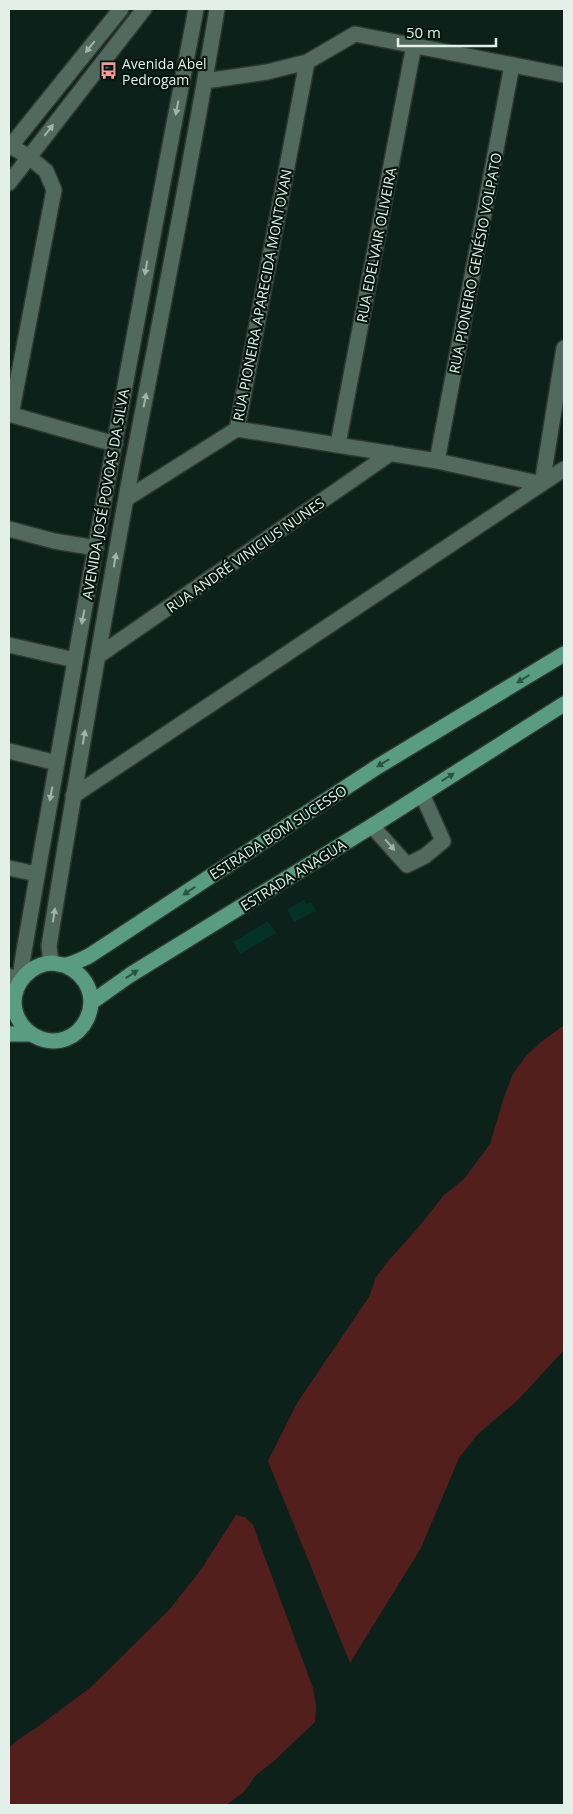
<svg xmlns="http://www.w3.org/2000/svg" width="573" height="1814" font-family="'Open Sans',sans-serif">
<rect width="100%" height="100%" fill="#0b2119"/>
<path fill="#531f1d" d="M564 1025V1350L518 1400 478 1434 459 1458 421 1548 350 1663 268 1461 297 1403 369 1297 376 1277 389 1260 417 1229 444 1195 464 1179 490 1144 503 1100 513 1074 526 1056 541 1042Z
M236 1515 245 1517 253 1525 313 1688 316 1706 315 1722 274 1761 256 1775 243 1793 226 1805H9V1748L16 1741 36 1728 91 1687 169 1610 200 1571Z"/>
<path fill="#043325" d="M304 900 306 904 311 902 316 911 294 922 287 909Z
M268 921 276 933 240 954 233 942Z"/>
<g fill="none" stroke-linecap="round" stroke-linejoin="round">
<defs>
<path id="minor" d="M205 81 267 72 307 62 355 34 564 75
M9 145 29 157 46 171 54 190 11 415
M9 148 121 9
M9 183 144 9
M9 414 115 444
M237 429 437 461 542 484 564 348
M338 444 414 45
M437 461 512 65
M126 499 237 429 307 62
M9 529 54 541 96 548
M9 645 75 660
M98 656 391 453
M9 751 57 763
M73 796 564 469
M372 826 407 865 425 856 443 841 422 794
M9 868 37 874
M51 963 49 946C73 796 99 647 126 498 157 335 190 172 217 9
M9 976 20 981 22 963C77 644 135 326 196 9"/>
<path id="major" d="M64 965C119 989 80 1062 33 1035 22 1028 15 1016 14 1003 14 982 31 964 52 963 56 963 60 965 64 965 72 965 82 959 89 956L377 767 564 654
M92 1002 130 975 372 826 564 704
M9 1034H32"/>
</defs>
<use href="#minor" stroke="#2d3833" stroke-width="18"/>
<use href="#major" stroke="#2d3833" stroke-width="18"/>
<use href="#minor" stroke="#52695f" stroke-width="15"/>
<use href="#major" stroke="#5a9c83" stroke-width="15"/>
</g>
<defs><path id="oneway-solid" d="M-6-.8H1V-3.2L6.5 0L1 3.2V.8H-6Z" transform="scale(1.25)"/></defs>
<g fill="#a2b3ab">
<use href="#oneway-solid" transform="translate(90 47) rotate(129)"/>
<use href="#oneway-solid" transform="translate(177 108) rotate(101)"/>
<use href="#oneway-solid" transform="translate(49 130) rotate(-52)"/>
<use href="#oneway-solid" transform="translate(146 268) rotate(100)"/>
<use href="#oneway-solid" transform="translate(145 400) rotate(-79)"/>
<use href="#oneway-solid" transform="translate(115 560) rotate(-80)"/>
<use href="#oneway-solid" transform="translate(83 617) rotate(101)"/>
<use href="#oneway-solid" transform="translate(84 737) rotate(-80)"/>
<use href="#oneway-solid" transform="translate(51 794) rotate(100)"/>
<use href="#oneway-solid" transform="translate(390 845) rotate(49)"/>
<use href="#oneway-solid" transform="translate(54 915) rotate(-81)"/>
</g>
<g fill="#2a5344">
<use href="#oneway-solid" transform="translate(523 679) rotate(149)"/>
<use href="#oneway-solid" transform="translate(383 763) rotate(149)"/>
<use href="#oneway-solid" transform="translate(448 777) rotate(-32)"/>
<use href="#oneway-solid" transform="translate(189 891) rotate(147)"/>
<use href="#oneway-solid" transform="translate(132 974) rotate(-33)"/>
</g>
<defs>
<symbol id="bus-bare" viewBox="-9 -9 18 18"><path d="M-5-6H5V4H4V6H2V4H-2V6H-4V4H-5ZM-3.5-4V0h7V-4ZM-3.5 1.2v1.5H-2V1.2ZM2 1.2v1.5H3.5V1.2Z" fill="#f59c96" stroke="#031710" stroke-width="2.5" paint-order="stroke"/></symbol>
</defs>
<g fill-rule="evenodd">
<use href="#bus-bare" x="96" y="58" width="25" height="25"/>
</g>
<g text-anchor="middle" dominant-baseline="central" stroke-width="4.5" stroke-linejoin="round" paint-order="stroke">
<g font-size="14" fill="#e3f0ea" stroke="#031710" text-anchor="start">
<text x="122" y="63">Avenida Abel<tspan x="122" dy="16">Pedrogam</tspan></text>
</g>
<g font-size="14" fill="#e3f0ea" stroke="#031710">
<text transform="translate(376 245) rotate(-79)">RUA EDELVAIR OLIVEIRA</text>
<text transform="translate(475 263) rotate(-79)">RUA PIONEIRO GENÉSIO VOLPATO</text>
<text transform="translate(262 295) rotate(-79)">RUA PIONEIRA APARECIDA MONTOVAN</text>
<text transform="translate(105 494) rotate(-80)">AVENIDA JOSÉ POVOAS DA SILVA</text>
<text transform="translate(245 555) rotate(-35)">RUA ANDRÉ VINICIUS NUNES</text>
<text transform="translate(278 832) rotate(-33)">ESTRADA BOM SUCESSO</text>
<text transform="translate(293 875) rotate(-32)">ESTRADA ANAGUA</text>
</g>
</g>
<rect width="573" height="1814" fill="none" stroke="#e3f0ea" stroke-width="20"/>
<path d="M398 38v8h98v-8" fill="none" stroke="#e3f0ea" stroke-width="2.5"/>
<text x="406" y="38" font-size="15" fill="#e3f0ea" stroke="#031710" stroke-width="4" paint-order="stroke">50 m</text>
</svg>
